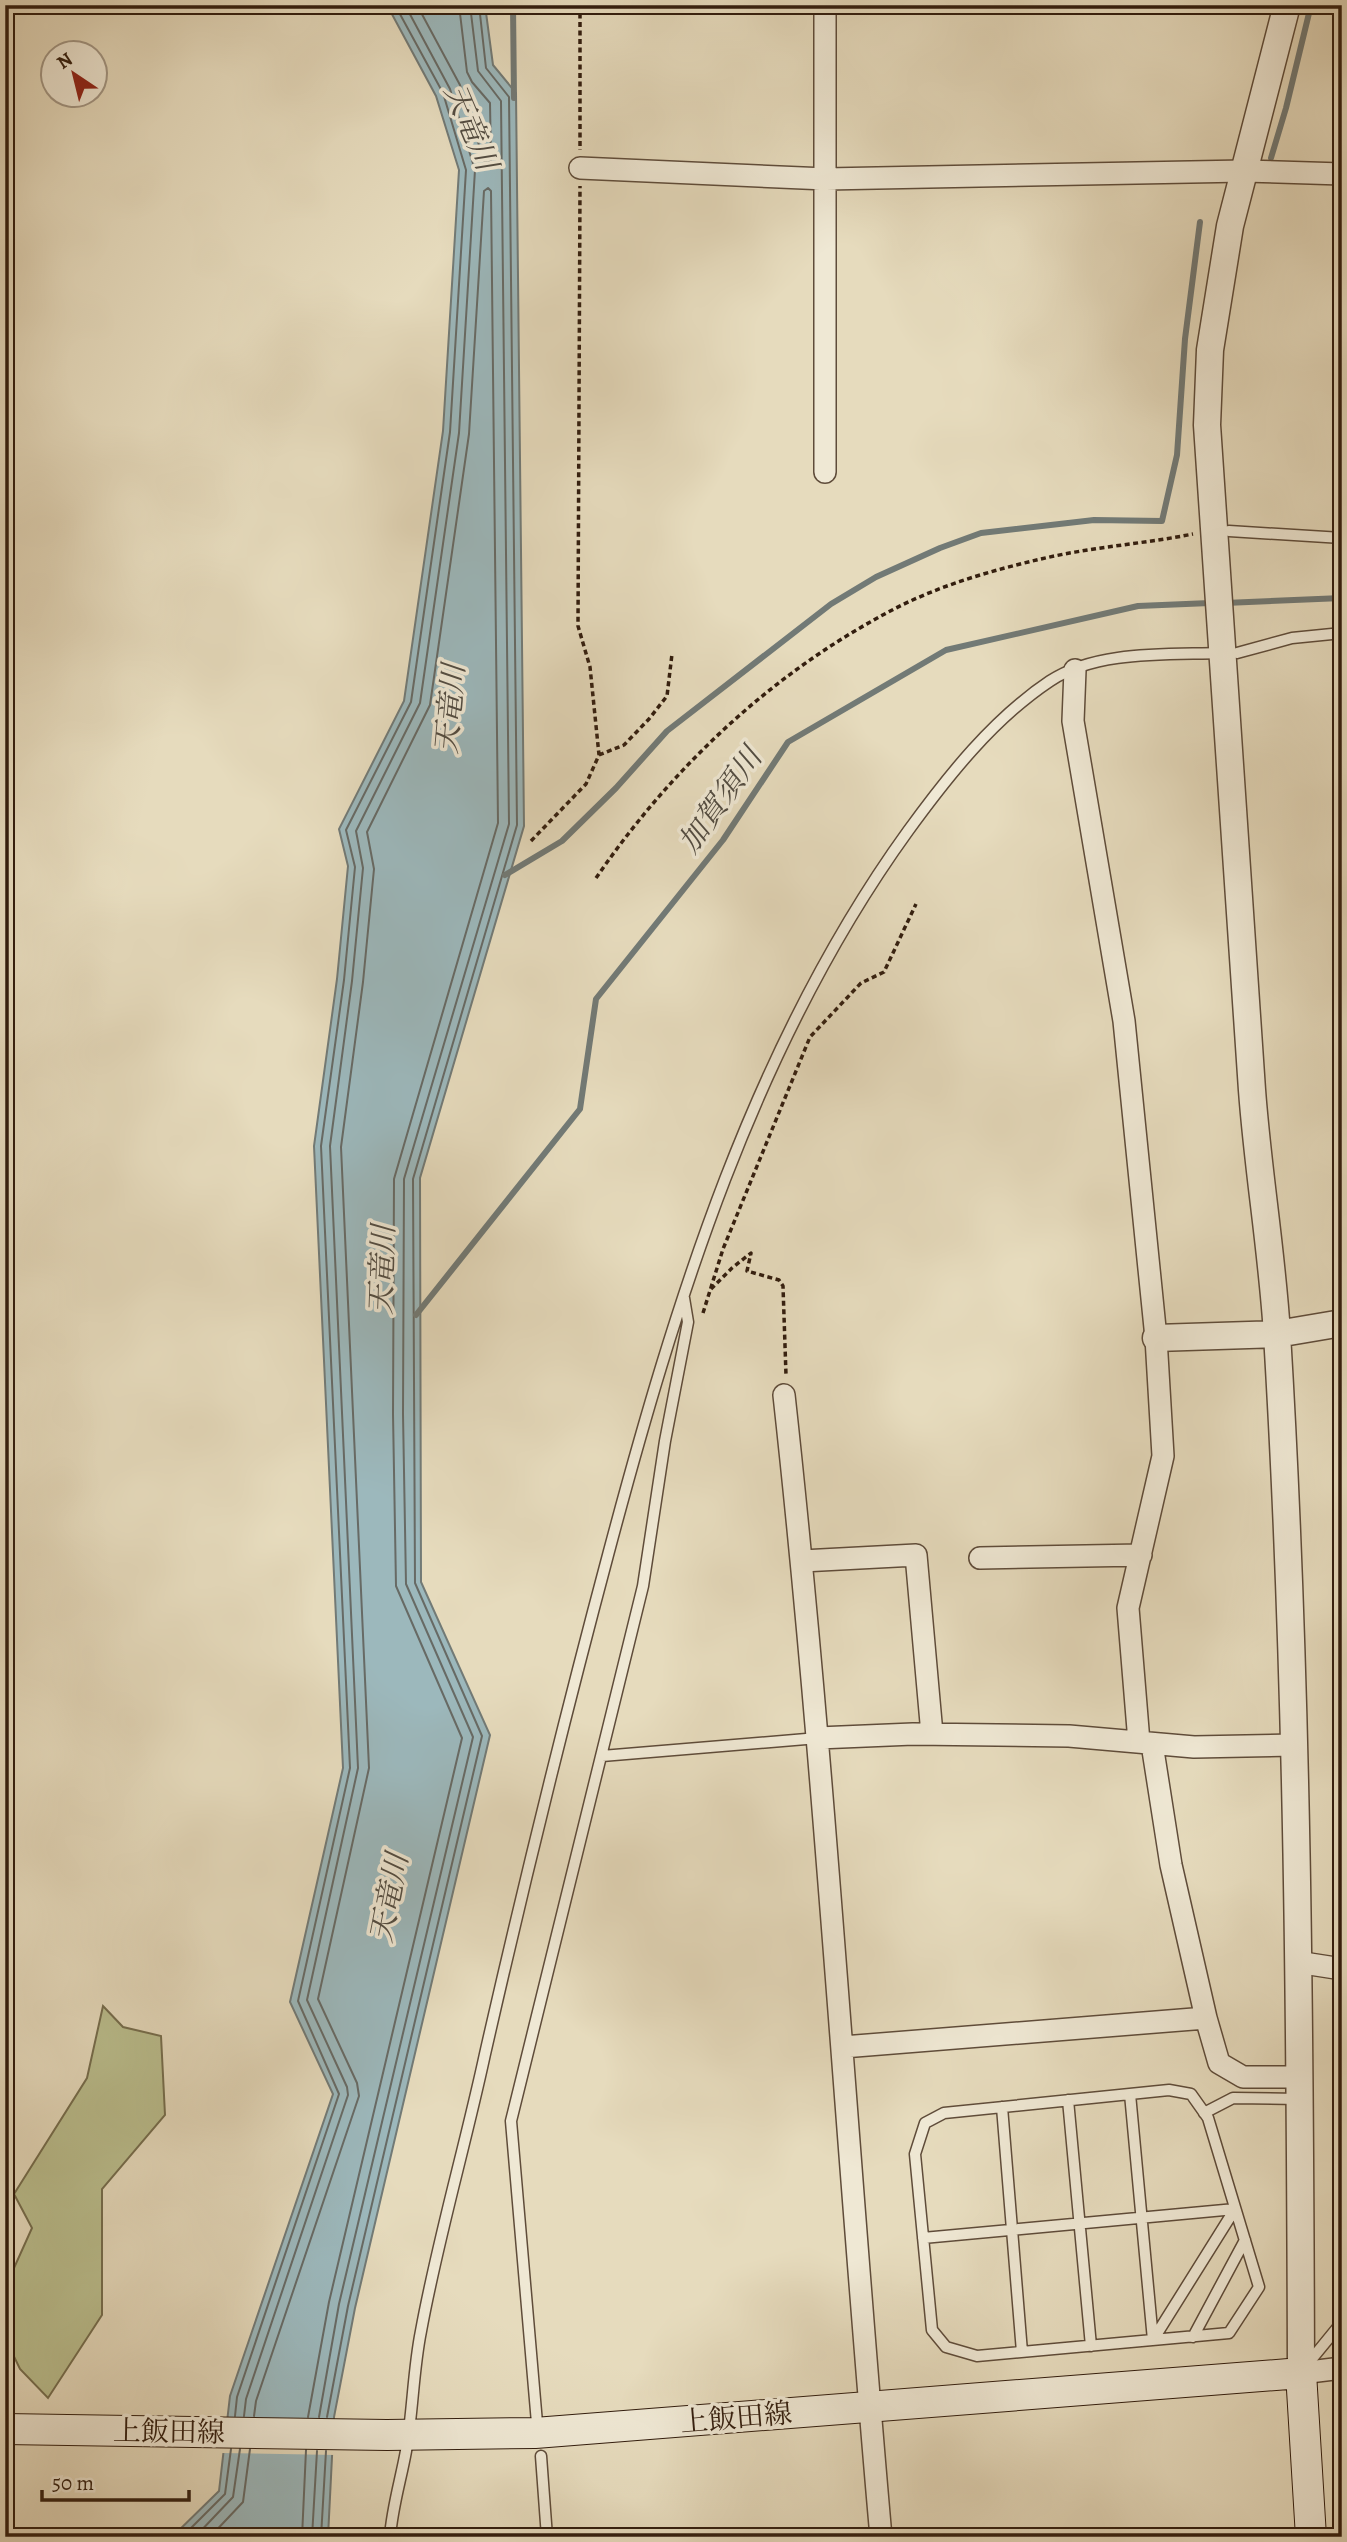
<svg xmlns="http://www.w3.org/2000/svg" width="1347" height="2542" font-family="Alegreya,'Noto Serif JP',serif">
<rect width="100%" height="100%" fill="#e6dbbd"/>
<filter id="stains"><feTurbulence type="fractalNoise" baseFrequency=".00286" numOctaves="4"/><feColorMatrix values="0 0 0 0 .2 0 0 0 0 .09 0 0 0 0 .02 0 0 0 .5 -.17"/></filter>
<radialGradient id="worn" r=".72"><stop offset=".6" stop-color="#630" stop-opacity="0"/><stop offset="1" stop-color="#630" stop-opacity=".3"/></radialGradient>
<path fill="#babe8e" stroke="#766e4e" stroke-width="2" d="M103 2006 123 2027 161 2036 165 2115 102 2189V2315L48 2398 20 2369 5 2338V2288L32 2228 14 2194 87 2078Z"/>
<path fill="#9cb8bc" stroke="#727a76" stroke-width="2" d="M387 5H485L493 65 516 93 524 826 420 1178 421 1582 490 1735 355 2308 334 2417 328 2537H172L219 2491 230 2396 333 2094 290 2002 343 1768 314 1146 337 979 348 866 339 829 404 701 443 431 459 170 436 96Z"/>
<path fill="#e6dbbd" d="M224 2422 338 2424 336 2455 220 2453Z"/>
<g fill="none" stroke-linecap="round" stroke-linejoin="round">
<path stroke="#676a65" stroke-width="2" d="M417 5 460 85 484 161 488 163 491 160 490 103 472 82 467 72 459 5
M235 2416 237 2397 339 2094 298 2001 350 1768 321 1146 344 980 355 867 346 830 411 702 450 432 466 170 443 93 395 5
M244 2416 246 2399 348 2095 347 2087 307 2000 358 1768 330 1146 352 981 363 868 356 831 420 703 459 433 475 170 450 89 405 5
M254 2416 256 2401 359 2096 357 2083 318 1999 369 1768 341 1147 363 982 374 869 367 832 430 705 469 434 484 191 488 188 491 191 498 823 394 1179 393 1414 396 1586 462 1738 329 2302 308 2417
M319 2417 339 2304 473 1737 406 1584 403 1414 404 1179 509 824 501 101 478 71 470 5
M327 2417 348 2306 482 1736 415 1583 413 1179 517 825 509 97 486 68 479 5
M182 2537 225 2494 231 2449
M195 2537 233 2497 240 2449
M210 2537 243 2502 250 2449
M302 2537 306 2450
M312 2537 317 2451
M321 2537 326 2451"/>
<path stroke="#727a76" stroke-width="6" d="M513 5 514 98
M1271 158 1286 108 1311 5
M1225 603 1342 598
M505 875 562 841 616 788 667 731 831 604 876 577 940 548 981 533 1094 520 1162 521 1177 455 1185 339 1200 222
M416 1315 580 1109 596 999 723 840 788 742 946 650 1138 606 1210 603"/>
<defs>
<path id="service" d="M1229 531 1342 538
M1237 653 1292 638 1342 633
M602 1756 818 1738
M1169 2090 1191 2094 1208 2118 1259 2287 1229 2333 977 2356 946 2347 932 2330 915 2154 925 2123 944 2113Z
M1130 2094 1153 2340
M1068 2100 1091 2346
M1002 2107 1022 2352
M1204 2113 1233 2098 1299 2099
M923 2238 1235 2209
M1193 2337 1245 2240
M1153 2340 1235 2209
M1306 2366 1342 2322
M537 2423 511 2121 643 1586 665 1441 688 1322 684 1298
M541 2456 547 2537
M390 2537C392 2508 401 2479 406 2451 413 2411 413 2371 421 2331 438 2238 465 2147 485 2054 523 1887 564 1720 608 1555 675 1303 754 1044 908 831 948 776 993 719 1050 681 1097 650 1167 655 1221 653"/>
<path id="minor" d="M580 168 826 179 1244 171 1342 174
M825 472V5
M1075 670 1073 721 1124 1021 1156 1338 1163 1456 1128 1608 1139 1742
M784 1395C826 1775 847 2156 881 2537
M980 1558 1141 1555
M802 1561 916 1555 932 1734
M818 1738 913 1734 1069 1736 1194 1747 1293 1745
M1297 1962 1342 1969
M1206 2018 1219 2063 1243 2077H1299
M843 2047 1206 2018 1171 1865 1152 1744
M1301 2373 1342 2368"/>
<path id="tertiary" d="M1287 5 1230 226 1210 350 1207 425C1221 647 1235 869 1252 1090 1258 1172 1272 1252 1277 1334 1298 1680 1300 2027 1301 2373
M1156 1338 1277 1334 1342 1323"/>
<path id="secondary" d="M5 2429 387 2435 535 2433 1301 2373 1311 2537"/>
</defs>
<use href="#service" stroke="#5f4c3a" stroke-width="13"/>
<use href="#minor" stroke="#5f4c3a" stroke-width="24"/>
<use href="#tertiary" stroke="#5f4c3a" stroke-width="29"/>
<use href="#secondary" stroke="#321d0e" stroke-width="32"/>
<path stroke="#321d0e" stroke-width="3.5" stroke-dasharray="5 3.5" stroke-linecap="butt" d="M580 5V150
M599 755 624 745 649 719 667 696 672 654
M531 841 586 784 599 755 590 667 578 626 580 186
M596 878C673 766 774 671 896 608 941 585 993 570 1041 559 1091 547 1143 544 1193 534
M711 1289 732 1268 751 1253 747 1271 779 1280 783 1286 786 1375
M703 1313 723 1249 810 1037 861 983 884 972 916 904"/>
<use href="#service" stroke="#efe8d4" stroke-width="10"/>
<use href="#minor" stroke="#efe8d4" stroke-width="21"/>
<use href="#tertiary" stroke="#efe8d4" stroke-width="26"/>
<use href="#secondary" stroke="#efe8d4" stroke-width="30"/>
</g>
<g text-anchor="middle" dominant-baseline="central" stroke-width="7" stroke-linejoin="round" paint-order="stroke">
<g font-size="28" fill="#321d0e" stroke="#efe8d4">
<text transform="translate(736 2418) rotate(-5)">上飯田線</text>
<text transform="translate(169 2432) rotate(1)">上飯田線</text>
</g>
<g font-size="30" font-style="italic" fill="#524c42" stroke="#efe8d4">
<text transform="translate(471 127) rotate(67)">天竜川</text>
<text transform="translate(450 709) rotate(-85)">天竜川</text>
<text transform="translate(720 800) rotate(-55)">加賀須川</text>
<text transform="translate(382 1270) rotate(-88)">天竜川</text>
<text transform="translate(389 1898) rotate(-79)">天竜川</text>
</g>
</g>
<rect width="1347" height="2542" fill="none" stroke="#e6dbbd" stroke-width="28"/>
<rect x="7" y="7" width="1333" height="2528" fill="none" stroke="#321d0e" stroke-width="3.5"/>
<rect x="14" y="14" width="1319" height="2514" fill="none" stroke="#321d0e" stroke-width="2"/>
<g transform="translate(74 74) rotate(325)"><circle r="33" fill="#efe8d4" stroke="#a39785" stroke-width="2"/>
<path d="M0-5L12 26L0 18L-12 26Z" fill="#8f2418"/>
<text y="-10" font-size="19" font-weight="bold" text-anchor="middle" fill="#321d0e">N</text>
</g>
<path d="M42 2490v10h147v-10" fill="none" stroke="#321d0e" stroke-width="3.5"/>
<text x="52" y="2490" font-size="21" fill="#321d0e" stroke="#efe8d4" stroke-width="5" paint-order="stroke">50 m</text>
<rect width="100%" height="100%" filter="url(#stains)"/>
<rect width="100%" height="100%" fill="url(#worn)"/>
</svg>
